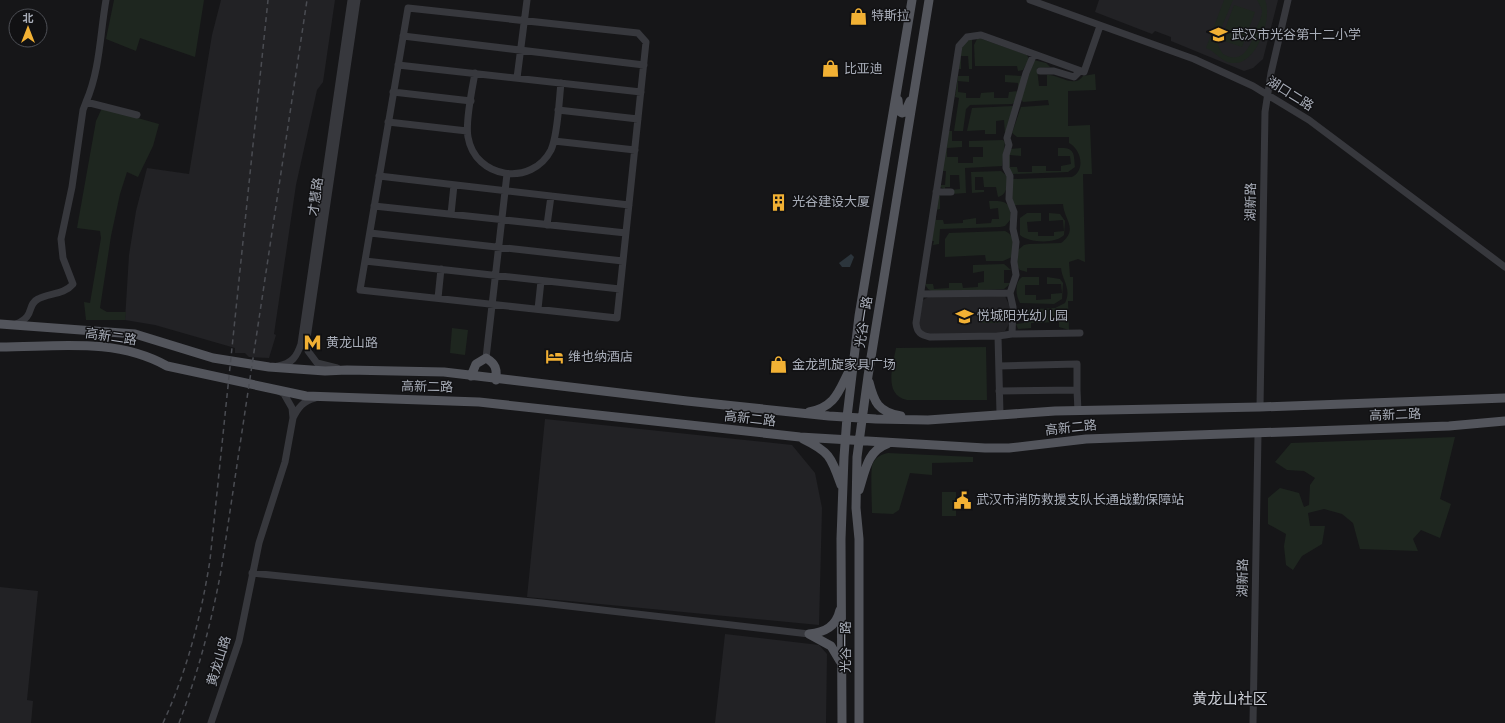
<svg xmlns="http://www.w3.org/2000/svg" width="1505" height="723" font-family="'Nunito Sans','Noto Sans SC',sans-serif">
<rect width="100%" height="100%" fill="#161618"/>
<path fill="#222225" d="M221 0H335L323 82 317 90 296 185 274 334 276 335 269 358 249 357 245 353H235V348L155 325 125 320 129 255 136 211 147 168 189 174 212 35Z
M1099 0H1278L1263 59 1253 68 1244 71 1171 41V37L1155 31 1152 34 1095 12Z
M1005 296 1009 305 1010 322 1005 331 998 333 931 334 922 331 918 323 923 300 928 297Z
M545 419 792 445 815 473 822 508 819 625 527 597Z
M0 587 38 591 27 700 33 701 31 723H0Z
M725 634 819 645 827 654 826 723H715Z"/>
<path fill="#1e261f" d="M114 0H204L195 57 140 38 136 51 106 39Z
M1224 0H1233L1217 38 1219 48 1223 54C1244 66 1251 44 1256 29 1258 24 1262 17 1262 11 1261 7 1259 3 1257 0H1265C1273 17 1257 63 1235 63 1222 64 1217 52 1206 48Z
M1234 5 1255 12 1242 47 1221 40Z
M972 39V69H969L968 56H961V69H958L963 42Z
M977 39H982L1027 55 1029 59 1023 70 1018 71 1017 66H975L974 45Z
M1034 60 1046 63 1050 67 1037 68 1039 86H1047V75C1059 74 1074 89 1083 76L1095 74 1096 90 1068 91V126L1090 125 1092 174H1083L1085 262 1078 259 1069 262 1070 277H1073V301H1068L1069 330 1059 327V322L1031 323V328L1018 329 1016 324 1024 323V312H1015L1018 310 1055 308 1065 303C1072 289 1062 280 1061 268H1027V272L1020 270 1017 266 1018 250 1024 245 1029 244 1061 243C1079 229 1064 220 1063 204L1013 205 1011 199 1013 179 1072 177C1086 170 1081 149 1069 143V137H1017L1012 133 1021 107 1049 105 1048 100 1023 102 1021 99Z
M1005 75 1021 76 1022 82 1016 102 1012 104 970 105 966 109 963 131H954L959 98 955 97 958 76H969V82L958 81V92L966 93V98H980L981 93 994 92V98H1008L1009 92 1018 91V83L1005 82Z
M1013 106 1005 134 1004 120 996 121V134H985V130L967 131 972 108Z
M102 108 159 124 153 146 138 177 127 172 120 194 111 236 100 308 107 312H126L125 320H86L84 302 90 303 101 238 100 231 77 228 96 121Z
M947 131H952V141H962V147L947 148V157H958V163H973V157H983V147H969V141L1003 140 1005 142 1002 166 965 168 966 193 951 194V190L960 189 959 175H950V187H945V189L940 187V185H945L946 171H941Z
M1021 148V156L1010 155V167H1017L1018 172H1032V166H1046V171H1061V166L1071 164 1070 156H1058V148C1074 147 1074 152 1075 167L1068 172 1013 174 1009 170 1008 156 1011 149Z
M1001 171 1007 176C1007 185 1008 194 998 197L996 187H984L983 177H975V190H984V192L972 193 971 172Z
M937 196H940V209L936 210V220H943L944 224 963 223V220L976 218V224L991 223 992 219H999L998 208 990 209 989 201C1006 201 1010 201 1011 219L1005 226 1000 227 940 229 939 244 933 245 934 241H931Z
M1027 213H1041V221L1027 222 1028 232H1038V236H1054V232L1064 231 1063 220 1049 221V213L1060 214 1065 221 1064 235C1056 244 1029 243 1020 235V218Z
M1005 231C1016 236 1013 246 1012 257L1003 261H986L985 255 945 257V239L949 233Z
M1004 264 1011 270H1004V283H1011L1004 289 933 292 928 289 924 283 926 272V284H933L934 289 949 288V283H962L963 288 978 287V283L984 282V271L973 273V265Z
M1022 277H1039V285H1025V295H1036V300L1051 299V294L1062 293 1061 284H1047V277L1060 279 1063 283 1062 299 1054 304 1020 303C1016 296 1014 283 1022 277Z
M982 314H999L1000 323H982Z
M452 328 468 330 465 355 450 353Z
M986 347 987 400H907C883 395 893 365 896 348Z
M1455 437 1440 499 1451 504 1440 538 1421 530 1413 539 1418 551 1360 549 1353 523 1342 514 1324 509 1308 513 1310 526H1325L1322 544 1302 556 1293 570 1286 565 1284 546 1286 534 1268 524V498L1280 488 1299 493 1304 507 1309 505 1310 485 1315 478 1304 471 1287 470 1275 462 1291 443Z
M888 453 973 457V462L932 463V475L910 473 899 510 893 514 872 513C872 505 870 467 873 463 876 457 882 454 888 453Z
M942 492H956V516H942Z"/>
<path fill="#2c353c" d="M851 254 854 257 850 267H842L839 263Z"/>
<g fill="none" stroke-linecap="round" stroke-linejoin="round">
<path stroke="#37383d" stroke-width="7" d="M1030 0 1194 59 1253 86 1309 120 1505 267
M408 8 638 33 646 42 617 318 360 290Z
M403 36 644 65
M398 65 641 92
M1040 71H1054L1074 77 1080 71
M475 73C472 90 465 122 468 137 475 179 532 187 551 150 558 135 559 100 561 83
M517 78 527 0
M393 92 471 101
M86 102C100 70 100 34 106 0
M558 110 638 119
M388 122 467 131
M554 141 635 150
M379 176 629 205
M936 192H951
M374 206 626 233
M451 214 454 185
M547 225 551 196
M370 233 623 261
M365 261 620 289
M1010 293 1016 275 1014 262 1016 242 1013 229 1014 212 1009 199 1010 176 1006 168V155L1009 145 1007 138 1026 73 1034 54
M921 294 1010 293 1013 307 1012 334
M438 298 441 269
M538 309 541 281
M16 324C36 316 26 305 38 299 49 293 64 295 73 284L63 258 61 239 72 187 83 110 86 102 137 115
M998 336 1012 334 1080 333
M486 358 507 174
M278 366C292 364 297 356 301 344L351 0
M999 366 1077 364V390L999 391
M337 368 317 363 308 351 306 345 357 0
M1077 390 1078 411
M1260 407 1265 112 1271 73 1288 0
M1000 414 998 336 930 337C921 335 917 333 916 323L959 46 967 37 981 35 1084 72 1100 26
M293 418C298 408 303 401 315 398
M252 573 542 603 809 634
M211 723 239 641 259 543 285 462 293 418 292 408 284 394 277 390
M1253 723 1258 434"/>
<path stroke="#53555c" stroke-width="9" d="M898 100 899 111 902 113 905 112 910 101
M0 324 135 334 213 358 269 367 325 371 347 370 444 372 687 401 829 416 876 419 928 420 1055 411 1260 407 1505 398
M0 347C56 347 115 337 167 366L306 396 479 402 800 437 985 448H1009L1086 439 1449 426 1505 421
M471 376 476 364 486 358C496 364 497 369 496 380
M869 382C874 402 878 412 901 416
M809 412C839 406 839 387 853 364
M803 439C830 452 831 457 841 485
M859 490C865 472 867 451 887 444
M809 634C825 632 836 627 840 610
M809 634 831 646 840 661
M842 723 841 539 844 457 847 417 859 316 912 0
M859 723V539L856 508 857 457 868 376 929 0"/>
<path stroke="#4a4c52" stroke-width="1.5" stroke-dasharray="5 4" stroke-linecap="butt" d="M163 723C187 671 201 617 210 560L268 0
M179 723C198 673 211 624 221 571L307 0"/>
</g>
<defs>
<symbol id="shop-bare" viewBox="-9 -9 18 18"><path d="M-5-2.5h2.3a2.7 3.5 0 0 1 5.4 0H5L5.5 6h-11ZM-1.5-2.5h3a1.5 2.3 0 0 0-3 0Z" fill="#f2b134" stroke="#111113" stroke-width="2.5" paint-order="stroke"/></symbol>
<symbol id="school-bare" viewBox="-9 -9 18 18"><path d="M0-5L7-2L0 1L-7-2ZM-4 1L0 2.5L4 1V4Q0 6-4 4Z" fill="#f2b134" stroke="#111113" stroke-width="2.5" paint-order="stroke"/></symbol>
<symbol id="building-bare" viewBox="-9 -9 18 18"><path d="M-4-6H4V6H1V3H-1V6H-4ZM-2.5-4.3h1.7v1.8h-1.7ZM.8-4.3h1.7v1.8H.8ZM-2.5-1h1.7V.8h-1.7ZM.8-1h1.7V.8H.8Z" fill="#f2b134" stroke="#111113" stroke-width="2.5" paint-order="stroke"/></symbol>
<symbol id="metro-bare" viewBox="-9 -9 18 18"><path d="M-5.5 5V-5H-3L0 0L3-5H5.5V5H3V-.5L0 4L-3-.5V5Z" fill="#f2b134" stroke="#111113" stroke-width="2.5" paint-order="stroke"/></symbol>
<symbol id="hotel-bare" viewBox="-9 -9 18 18"><path d="M-6-4.5h1.5V1H6V5H4.5V3h-9V5H-6ZM-4 0a1.8 1.8 0 1 1 3.6 0ZM.5 0V-2.5h3Q6-2.5 6 0Z" fill="#f2b134" stroke="#111113" stroke-width="2.5" paint-order="stroke"/></symbol>
<symbol id="civic-bare" viewBox="-9 -9 18 18"><path d="M-.6-6.5H3V-4.5H.6V-3L4-1V1h2V6H-6V1h2V-1L-.6-3ZM-1.2 2.5V6h2.4V2.5Z" fill="#f2b134" stroke="#111113" stroke-width="2.5" paint-order="stroke"/></symbol>
</defs>
<g fill-rule="evenodd">
<use href="#shop-bare" x="846" y="4" width="25" height="25"/>
<use href="#school-bare" x="1206" y="22" width="25" height="25"/>
<use href="#shop-bare" x="818" y="56" width="25" height="25"/>
<use href="#building-bare" x="766" y="190" width="25" height="25"/>
<use href="#school-bare" x="952" y="304" width="25" height="25"/>
<use href="#metro-bare" x="300" y="330" width="25" height="25"/>
<use href="#hotel-bare" x="542" y="344" width="25" height="25"/>
<use href="#shop-bare" x="766" y="352" width="25" height="25"/>
<use href="#civic-bare" x="950" y="488" width="25" height="25"/>
</g>
<g text-anchor="middle" dominant-baseline="central" stroke-width="3" stroke-linejoin="round" paint-order="stroke">
<g font-size="13" fill="#a8adb8" stroke="#111113" text-anchor="start">
<text x="871" y="16">特斯拉</text>
<text x="1231" y="35">武汉市光谷第十二小学</text>
<text x="844" y="69">比亚迪</text>
<text x="792" y="202">光谷建设大厦</text>
<text x="977" y="316">悦城阳光幼儿园</text>
<text x="326" y="343">黄龙山路</text>
<text x="568" y="357">维也纳酒店</text>
<text x="792" y="365">金龙凯旋家具广场</text>
<text x="976" y="500">武汉市消防救援支队长通战勤保障站</text>
</g>
<g font-size="13" fill="#a8adb8" stroke="#111113">
<text transform="translate(1290 94) rotate(32)">湖口二路</text>
<text transform="translate(316 197) rotate(-82)">才慧路</text>
<text transform="translate(1251 202) rotate(-89)">湖新路</text>
<text transform="translate(864 322) rotate(-81)">光谷一路</text>
<text transform="translate(111 337) rotate(8)">高新二路</text>
<text transform="translate(427 387) rotate(1)">高新二路</text>
<text transform="translate(1395 415) rotate(-2)">高新二路</text>
<text transform="translate(750 419) rotate(6)">高新二路</text>
<text transform="translate(1071 428) rotate(-6)">高新二路</text>
<text transform="translate(1243 578) rotate(-89)">湖新路</text>
<text transform="translate(846 647) rotate(-90)">光谷一路</text>
<text transform="translate(219 661) rotate(-73)">黄龙山路</text>
</g>
<g font-size="15" fill="#c9ccd4" stroke="#111113">
<text x="1230" y="699">黄龙山社区</text>
</g>
</g>
<g transform="translate(28 28)"><circle r="19" fill="#111113" stroke="#4d4f55"/>
<path d="M0-3L7 15L0 10L-7 15Z" fill="#f2b134"/>
<text y="-6" font-size="11" font-weight="bold" text-anchor="middle" fill="#a8adb8">北</text>
</g>
</svg>
